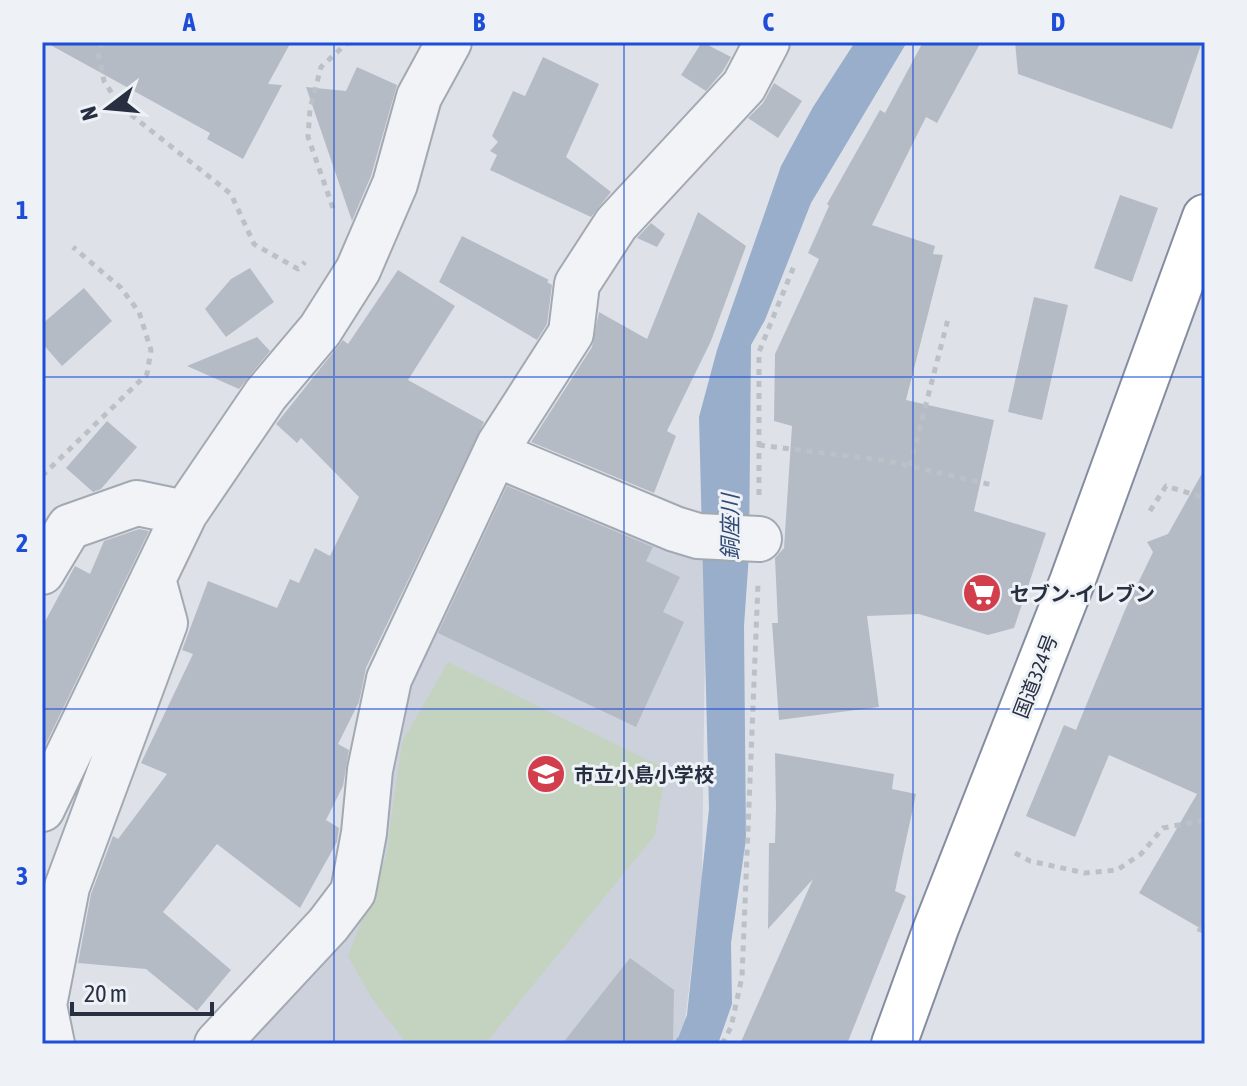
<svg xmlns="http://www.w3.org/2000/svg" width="1247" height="1086" font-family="'Asap Condensed','Noto Sans JP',sans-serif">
<rect width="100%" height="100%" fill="#dee2e8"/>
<path fill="#ccd1db" d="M502 471 706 555 702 880 683 1038 677 1044H239L355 909 388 739Z"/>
<path fill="#c3d3bf" d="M448 662 666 769 655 835 485 1044H407L371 997 348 956 386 857 402 742Z"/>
<path fill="#98aeca" d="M855 42H907L811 203 765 320 751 345 749 554 744 626 746 839 731 943 732 1004 718 1044H672L679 1036 687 1015 709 809 699 417 717 350 781 166 813 107Z"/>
<path fill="#b5bbc5" d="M45 42H291L268 84 282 85 243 159 207 139 210 133Z
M702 42 731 57 723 71 706 91 681 75Z
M923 42H981L937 123 926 117 872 225 935 246 933 254 943 255 906 400 994 420 974 511 1046 533 1014 628 988 635 919 614 867 616 879 707 779 720 772 623H778L775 558 784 548 792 426 774 421 775 354 819 259 808 253 829 206 827 204 880 110 885 113Z
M1015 42H1202L1172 129 1018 74Z
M543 57 599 84 566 157 611 192 591 217 490 170 497 155 490 151 498 142 492 136 513 91 525 96Z
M357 67 397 85 371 176 352 221 306 87 346 91Z
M774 83 802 101 778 138 748 118 763 103Z
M1120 195 1158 208 1132 282 1094 268Z
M698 212 746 246 711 341 667 431 676 436 654 493 531 442 592 347 599 312 647 339Z
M651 223 665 234 657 247 637 238Z
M462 236 549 280 547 282 552 285 547 324 537 340 439 282Z
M250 268 274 302 226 337 205 309 231 279Z
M398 270 455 306 408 380 484 422 366 668 359 702 338 744 349 750 343 786 326 820 339 828 337 842 300 908 217 844 163 912 231 970 197 1011 146 969 78 963 91 894 113 836 118 839 167 774 141 763 193 654 182 650 208 581 277 608 290 579 299 583 315 548 330 556 359 497 301 438 297 443 276 424 343 340 348 344Z
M84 288 112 321 62 366 42 343V324Z
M1034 297 1068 305 1042 420 1008 412Z
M257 337 270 351 239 389 187 366Z
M107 421 137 447 101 489 93 492 66 468Z
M1205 468V931L1139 893 1197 794 1109 755 1075 837 1026 816 1064 725 1076 730 1125 610 1153 552 1147 542 1168 534Z
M507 486 653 547 646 561 680 577 663 612 684 622 636 727 438 633Z
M139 529 149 531 42 752V627L75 566 90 574 104 541Z
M775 753 894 774 892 789 916 794 895 891 906 896 847 1044H740L813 879 768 929 769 843H775L776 807Z
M630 958 674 990 673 1044H562Z"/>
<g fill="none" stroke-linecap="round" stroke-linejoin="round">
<defs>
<path id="minor" d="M495 454 675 529 698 536 759 539
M42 572 69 527 137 503 185 513
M42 809 185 513 266 394 320 330 358 270 395 184 419 97 449 42
M52 1044 44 1005 67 887 165 623 153 579
M217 1044 328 925 353 892 364 833 370 770 389 679 499 445 571 333 577 284 616 224 744 86 767 42"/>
<path id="highway" d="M894 1044 936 928 1072 582 1205 217"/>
</defs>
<use href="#minor" stroke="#a3a9b2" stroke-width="48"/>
<use href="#highway" stroke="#858ea0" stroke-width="48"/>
<path stroke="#bcc0c7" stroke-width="5" stroke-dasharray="6 6" stroke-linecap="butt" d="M102 42 98 53 104 81 120 106 231 194 254 244 298 269 305 262
M333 208 308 137 310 109 321 67 348 42
M759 445 888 461 992 485
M910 466 948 319
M42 476 147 374 151 350 139 312 121 288 73 247
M759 495V352L794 266
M1150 511 1166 486 1205 498
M1015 853 1030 861 1085 873 1117 870 1141 854 1163 828 1205 820
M1199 932 1205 918
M722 1044 731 1027 742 977 758 584"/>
<use href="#minor" stroke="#f1f3f7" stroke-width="44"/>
<use href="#highway" stroke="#fff" stroke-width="44"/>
</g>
<path fill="none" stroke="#1d4ed8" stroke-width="2" stroke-opacity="0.55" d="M334 42V1044M624 42V1044M913 42V1044M42 377H1205M42 709H1205"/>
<defs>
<symbol id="supermarket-disc" viewBox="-11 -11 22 22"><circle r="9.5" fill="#d33e4d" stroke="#eef1f6"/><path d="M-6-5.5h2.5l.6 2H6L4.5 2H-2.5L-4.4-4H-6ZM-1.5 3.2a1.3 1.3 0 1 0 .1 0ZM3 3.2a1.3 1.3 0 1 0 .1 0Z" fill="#fff"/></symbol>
<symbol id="school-disc" viewBox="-11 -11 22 22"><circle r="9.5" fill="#d33e4d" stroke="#eef1f6"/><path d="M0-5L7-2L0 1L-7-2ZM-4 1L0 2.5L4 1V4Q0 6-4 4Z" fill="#fff"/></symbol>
</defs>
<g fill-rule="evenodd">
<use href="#supermarket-disc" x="960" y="571" width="44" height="44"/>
<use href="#school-disc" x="524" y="752" width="44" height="44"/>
</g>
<g text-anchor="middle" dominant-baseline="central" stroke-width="6" stroke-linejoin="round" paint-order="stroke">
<g font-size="20" font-weight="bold" fill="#272f40" stroke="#eef1f6" text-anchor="start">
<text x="1010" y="593">セブン-イレブン</text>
<text x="574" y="774">市立小島小学校</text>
</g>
<g font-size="20" fill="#272f40" stroke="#eef1f6">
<text transform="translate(1035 676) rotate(-69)">国道324号</text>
</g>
<g font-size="22" font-style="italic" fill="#304b75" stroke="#eef1f6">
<text transform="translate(730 527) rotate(-90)">銅座川</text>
</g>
</g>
<rect width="1247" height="1086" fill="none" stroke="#eef1f6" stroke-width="88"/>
<g transform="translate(108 108) rotate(254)" stroke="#eef1f6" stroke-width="6" paint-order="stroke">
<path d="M0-6L14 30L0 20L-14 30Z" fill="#272f40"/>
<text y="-12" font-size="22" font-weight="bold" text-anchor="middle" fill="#272f40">N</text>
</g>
<path d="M72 1002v12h140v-12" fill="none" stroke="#272f40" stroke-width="4"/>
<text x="84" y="1002" font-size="24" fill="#272f40" stroke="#eef1f6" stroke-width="6" paint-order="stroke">20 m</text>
<rect x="44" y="44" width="1159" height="998" fill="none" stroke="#1d4ed8" stroke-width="3"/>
<g font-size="26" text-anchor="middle" font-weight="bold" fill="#1d4ed8">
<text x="189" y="31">A</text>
<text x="479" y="31">B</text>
<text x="768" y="31">C</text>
<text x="1058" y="31">D</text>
<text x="22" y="219">1</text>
<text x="22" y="552">2</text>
<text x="22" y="885">3</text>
</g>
</svg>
